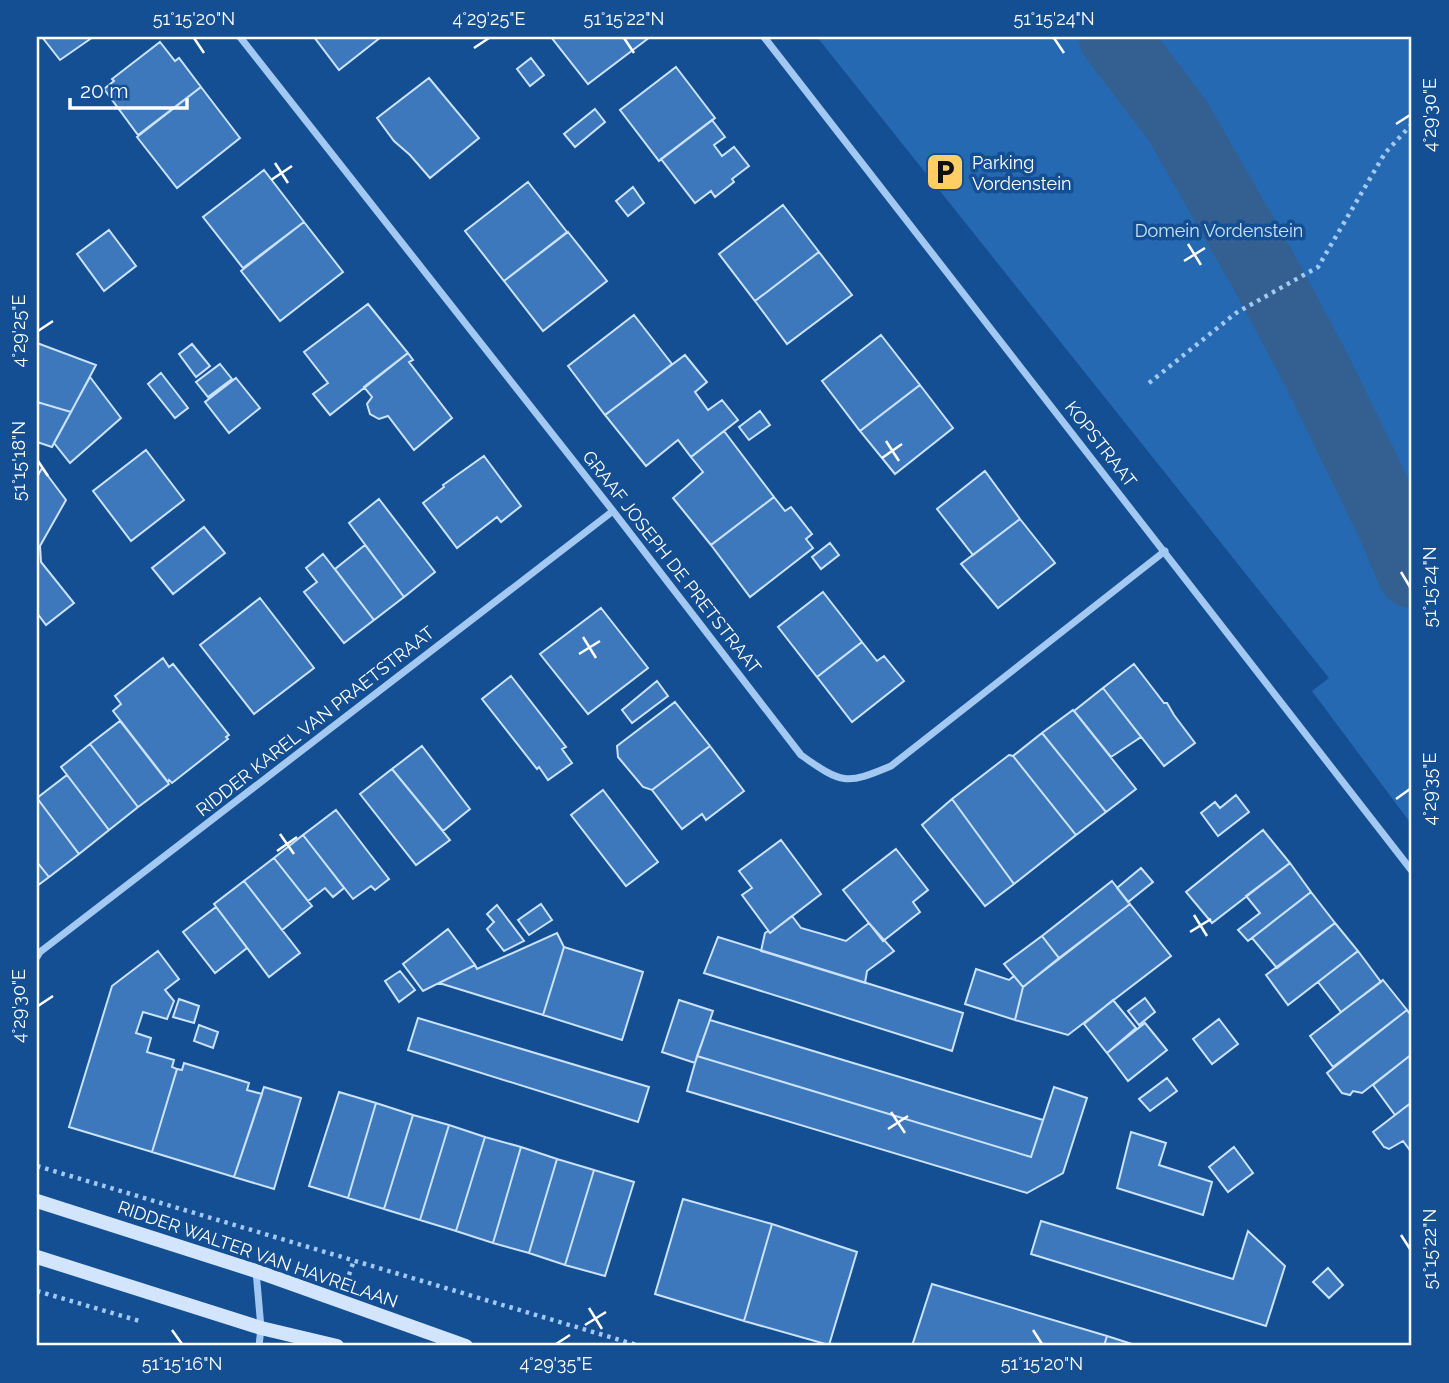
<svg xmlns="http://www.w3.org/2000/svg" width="1449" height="1383" font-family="Raleway,sans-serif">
<rect width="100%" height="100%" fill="#144f94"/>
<path fill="#2669b3" d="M817 37H1412V825L1312 691 1329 678Z"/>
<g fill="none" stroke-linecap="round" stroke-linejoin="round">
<path stroke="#335f91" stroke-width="70" d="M1114 37 1178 121 1268 279 1317 371 1391 523 1412 573"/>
</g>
<path fill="#3d78bc" stroke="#cae2fc" stroke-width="2" d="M42 37H93L60 60Z
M314 37H381L339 70Z
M551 37H650L588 84Z
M160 42 175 61 179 58 201 87 138 135 104 89 114 81 112 79Z
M531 58 544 75 530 86 517 69Z
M676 67 715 118 659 161 620 110Z
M429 78 479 138 430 178 410 155 394 141 377 118Z
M201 87 240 138 177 188 137 137Z
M595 109 605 122 575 147 564 134Z
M712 120 725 137 714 145 722 156 734 147 749 166 732 179 734 182 715 197 711 191 695 203 661 159Z
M264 170 304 222 243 268 203 217Z
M528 182 567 232 504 281 465 231Z
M633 187 644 203 628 216 616 201Z
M783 205 819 252 755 301 719 254Z
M304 222 343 272 280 321 241 271Z
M109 230 136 266 104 291 77 254Z
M568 232 607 281 543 331 504 281Z
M819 252 852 295 787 344 755 301Z
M368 304 408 353 330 415 313 394 328 383 304 352Z
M634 315 672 364 605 415 568 366Z
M881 335 920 385 860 431 822 381Z
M37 343 96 365 71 412 37 402Z
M192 344 210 366 196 377 179 354Z
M408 353 413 360 409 362 452 418 414 450 388 416 379 419 370 414 367 404 372 397 364 387Z
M685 355 707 382 695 392 708 410 722 400 738 420 691 457 678 440 646 466 605 415Z
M220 364 232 379 208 397 196 382Z
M161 373 188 408 175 418 148 384Z
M90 377 121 418 70 463 54 443Z
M236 378 260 408 229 433 205 402Z
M920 385 953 428 895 474 860 431Z
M37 402 71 412 52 447 37 442Z
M760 411 770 425 749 440 739 427Z
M724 431 774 497 711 545 673 498 703 472 691 457Z
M146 450 184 500 131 541 93 491Z
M484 456 521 506 501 522 497 517 457 548 423 503 444 487 443 485Z
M42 468 66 500 40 546 41 562 74 603 46 625 37 613V477Z
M985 471 1020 519 973 555 937 509Z
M774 497 785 511 791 507 812 534 806 539 813 548 750 597 711 545Z
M379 499 435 572 404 597 349 523Z
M1020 519 1055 563 998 608 961 564Z
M204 527 225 553 173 594 152 568Z
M830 543 839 555 821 569 812 557Z
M365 545 404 597 374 620 335 569Z
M323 554 374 620 344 643 304 592 317 582 306 568Z
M823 592 862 642 817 677 778 627Z
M260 598 314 668 254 714 200 645Z
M601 608 648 668 588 714 540 654Z
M862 642 877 661 884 656 904 681 852 722 817 677Z
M163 658 169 667 173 664 229 735 226 737 228 739 172 783 169 780 168 782 113 711 121 704 115 696Z
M1134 664 1164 703H1167L1174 715 1195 743 1164 766 1103 688Z
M511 676 566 747 562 749 572 763 548 780 539 767 537 769 482 699Z
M657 681 668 696 632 723 622 710Z
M1103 688 1141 737 1111 757 1074 711Z
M675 702 710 746 652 790 643 787 618 757 617 746Z
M1073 710 1136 789 1106 812 1042 733Z
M120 721 169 784 138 807 90 744Z
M1042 733 1106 812 1076 835 1013 756Z
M90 744 138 807 109 830 61 767Z
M422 746 470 809 443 831 392 769Z
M710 746 744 791 706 820 702 814 682 829 652 790Z
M1009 755 1013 756 1076 835 1014 884 952 799Z
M392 769 450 840 416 865 360 794Z
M67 775 109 830 79 854 37 798Z
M603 790 658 862 626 886 571 815Z
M1236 795 1249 812 1218 836 1201 813 1215 802 1220 808Z
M37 798 79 854 49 877 37 862Z
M952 799 1014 884 985 906 922 825Z
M336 810 389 879 375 890 371 886 353 899 303 835Z
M1263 830 1290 863 1212 923 1186 892Z
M303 835 344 888 333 897 325 888 308 901 274 858Z
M781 840 821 894 770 933 742 895 752 888 739 871Z
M896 849 928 890 913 902 920 912 883 941 843 890Z
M274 858 312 906 282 930 244 881Z
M37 862 49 877 37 886Z
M1290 863 1311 892 1248 941 1238 930 1260 913 1246 896Z
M1141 868 1153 882 1128 902 1117 888Z
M244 881 300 953 269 977 214 904Z
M1112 881 1130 904 1059 958 1042 936Z
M1311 892 1335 923 1277 968 1252 938Z
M541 904 552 920 529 935 518 920Z
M1130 904 1171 956 1068 1035 1015 1020 1023 987Z
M497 905 524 941 504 951 487 929 494 922 487 914Z
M216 907 247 948 215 973 183 932Z
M792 916 801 928 846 941 869 923 894 951 867 971 865 983 761 951 765 933 768 931 770 933Z
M1335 923 1358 951 1288 1005 1266 975Z
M448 929 475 965 423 991 403 964Z
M557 933 564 947 543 1015 439 983 475 965 477 969Z
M1042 936 1059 958 1023 987 1004 964Z
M718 937 963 1013 952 1051 704 973Z
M564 947 643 972 622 1040 543 1015Z
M158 951 179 979 165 990 174 1001 167 1019 143 1012 136 1033 151 1038 147 1052 174 1060 172 1067 177 1069 152 1152 69 1127 112 986Z
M1358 951 1381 982 1341 1012 1318 982Z
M976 969 1009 980 1014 976 1023 987 1015 1020 965 1004Z
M400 971 415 990 399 1002 385 981Z
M1383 980 1407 1010 1333 1067 1310 1036Z
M1145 998 1155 1012 1139 1025 1128 1011Z
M179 999 199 1006 194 1023 173 1017Z
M679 1000 713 1011 695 1063 662 1052Z
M1113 1000 1136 1028 1107 1053 1084 1024Z
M1407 1010 1412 1017V1054L1362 1093 1353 1091 1350 1095 1342 1093 1327 1073Z
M418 1018 649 1087 638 1122 408 1050Z
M1219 1019 1238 1044 1212 1064 1193 1039Z
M710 1020 1043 1120 1031 1157 697 1056Z
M1145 1023 1167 1050 1128 1081 1107 1053Z
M199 1025 218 1032 213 1048 194 1041Z
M1412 1054V1102L1395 1115 1373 1085Z
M697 1056 1031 1157 1054 1087 1087 1098 1063 1173 1027 1193 687 1091Z
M184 1063 249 1083 247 1090 262 1094 234 1177 152 1152 177 1069 182 1070Z
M1167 1078 1177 1091 1150 1111 1139 1099Z
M264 1087 301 1098 274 1189 234 1177Z
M339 1092 376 1103 348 1198 309 1186Z
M1412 1102V1153L1403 1141 1389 1149 1384 1147 1373 1132Z
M376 1103 413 1115 384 1209 348 1198Z
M413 1115 449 1125 420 1220 384 1209Z
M449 1125 485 1137 456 1231 420 1220Z
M1131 1132 1166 1143 1159 1165 1212 1182 1203 1215 1117 1188Z
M485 1137 521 1147 493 1243 456 1231Z
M521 1147 557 1159 529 1253 493 1243Z
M1234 1147 1253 1173 1228 1192 1209 1167Z
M557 1159 594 1170 565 1265 529 1253Z
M594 1170 634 1182 605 1276 565 1265Z
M683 1199 772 1224 744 1321 655 1294Z
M1041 1221 1233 1279 1248 1231 1285 1266 1266 1326 1031 1254Z
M772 1224 857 1252 829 1345 744 1321Z
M1328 1268 1343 1285 1329 1298 1313 1282Z
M932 1284 1107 1336 1104 1346H912Z
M1107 1336 1138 1346H1104Z"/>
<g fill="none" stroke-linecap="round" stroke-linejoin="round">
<path stroke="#a3c9f2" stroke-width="4.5" stroke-dasharray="3.5 5" stroke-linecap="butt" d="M1149 383 1236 313 1318 267 1385 153 1412 124
M37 1166 640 1346
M349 1275 354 1260
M37 1291 143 1322"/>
<path stroke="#a3c9f2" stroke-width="7" d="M240 37 613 511 801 755C842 784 846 785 891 766L1165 551
M764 37 1412 871
M37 957 40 952 613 511
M256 1271 261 1328 259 1346"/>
<path stroke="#d2e5fc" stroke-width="14" d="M37 1201 256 1271 466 1346
M37 1257 261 1328 337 1346"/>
</g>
<path fill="none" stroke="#fff" stroke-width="2.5" d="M194 38 204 53M624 38 634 53M1054 38 1064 53M474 48 489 38M1396 124 1410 115M275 163 288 183M271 180 292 166M1188 244 1201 265M1184 261 1205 248M38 331 53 321M886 441 899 461M882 458 902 444M38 461 48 476M1401 572 1410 587M583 637 596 658M579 654 600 641M1396 799 1410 789M280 834 294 854M277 851 297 837M1194 915 1207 936M1190 932 1211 919M38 1006 53 996M891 1112 905 1133M888 1129 908 1116M1401 1235 1410 1249M589 1308 602 1329M585 1325 606 1312M172 1330 182 1344M1033 1330 1042 1344M556 1344 570 1335"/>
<defs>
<symbol id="parking-square" viewBox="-11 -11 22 22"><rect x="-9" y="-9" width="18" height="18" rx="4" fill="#ffce64" stroke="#144f94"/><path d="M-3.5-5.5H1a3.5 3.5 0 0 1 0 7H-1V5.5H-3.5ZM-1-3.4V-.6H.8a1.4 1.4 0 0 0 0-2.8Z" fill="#111"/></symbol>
</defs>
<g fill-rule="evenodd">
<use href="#parking-square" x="923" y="150" width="44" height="44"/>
</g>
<g text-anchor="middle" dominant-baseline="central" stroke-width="7" stroke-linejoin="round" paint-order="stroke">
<g font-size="18" fill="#fff" stroke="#144f94" text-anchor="start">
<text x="972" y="162">Parking<tspan x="972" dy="21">Vordenstein</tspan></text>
</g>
<g font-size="18" fill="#cae2fc" stroke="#144f94">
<text x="1219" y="230">Domein Vordenstein</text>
</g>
<g font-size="18" fill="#fff" stroke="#144f94">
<text transform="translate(1101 444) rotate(52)">KOPSTRAAT</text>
<text transform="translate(672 562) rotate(52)">GRAAF JOSEPH DE PRETSTRAAT</text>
<text transform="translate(315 721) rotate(-38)">RIDDER KAREL VAN PRAETSTRAAT</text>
<text transform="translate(258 1254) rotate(19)">RIDDER WALTER VAN HAVRELAAN</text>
</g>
</g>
<rect width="1449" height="1383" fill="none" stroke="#144f94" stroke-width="77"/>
<path d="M70 98v10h117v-10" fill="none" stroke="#ffffff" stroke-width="3.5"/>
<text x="80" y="98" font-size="21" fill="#ffffff" stroke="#144f94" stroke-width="5" paint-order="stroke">20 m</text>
<rect x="38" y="38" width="1372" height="1306" fill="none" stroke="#fff" stroke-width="2.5"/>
<g font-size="18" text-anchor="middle" fill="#fff">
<text x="194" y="25">51°15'20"N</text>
<text x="489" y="25">4°29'25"E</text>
<text x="624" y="25">51°15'22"N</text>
<text x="1054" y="25">51°15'24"N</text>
<text transform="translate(1430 115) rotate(-90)" y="6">4°29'30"E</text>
<text transform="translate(19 331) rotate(-90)" y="6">4°29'25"E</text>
<text transform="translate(19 461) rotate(-90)" y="6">51°15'18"N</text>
<text transform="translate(1430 587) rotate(-90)" y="6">51°15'24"N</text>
<text transform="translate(1430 789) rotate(-90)" y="6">4°29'35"E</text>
<text transform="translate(19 1006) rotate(-90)" y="6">4°29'30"E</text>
<text transform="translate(1430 1249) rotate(-90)" y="6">51°15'22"N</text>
<text x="182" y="1370">51°15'16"N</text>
<text x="556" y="1370">4°29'35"E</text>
<text x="1042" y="1370">51°15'20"N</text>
</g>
</svg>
